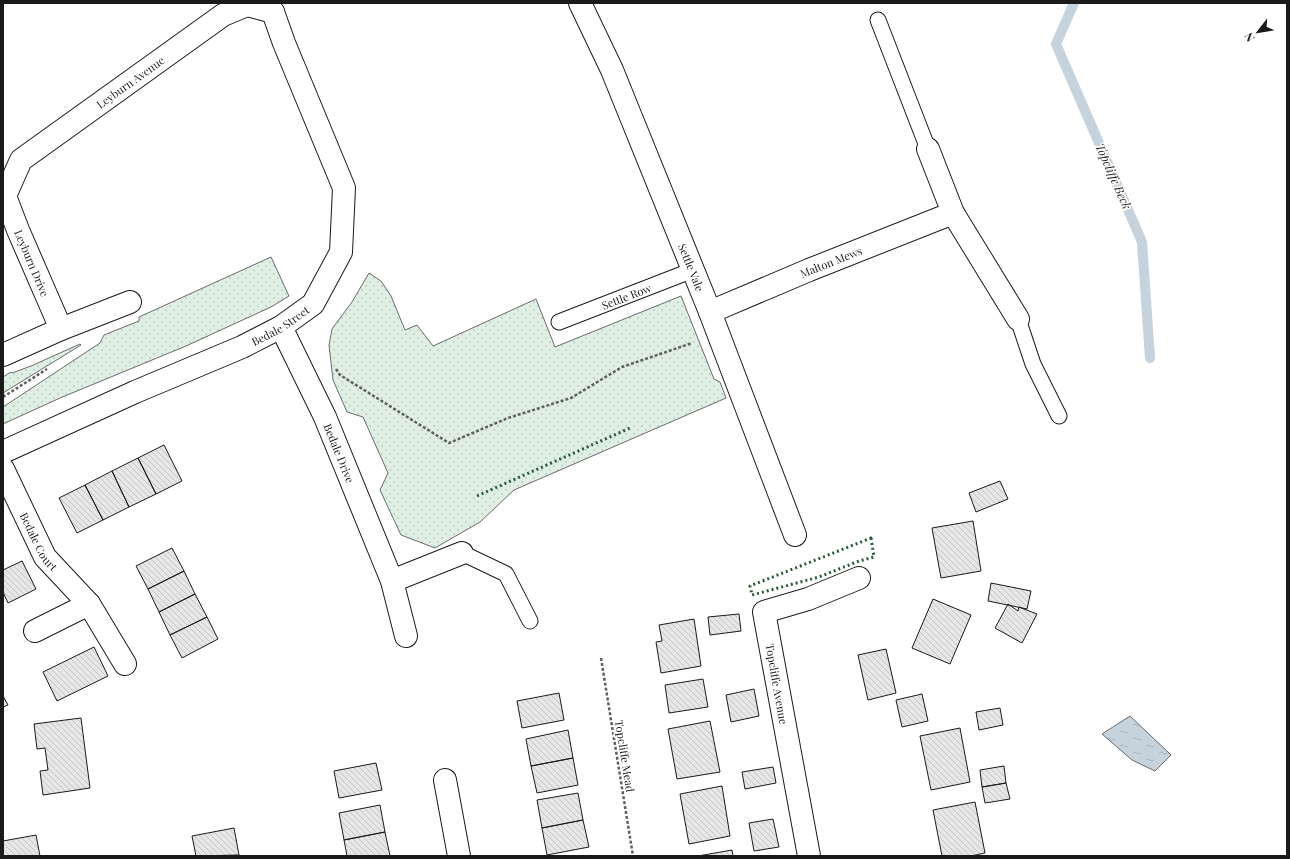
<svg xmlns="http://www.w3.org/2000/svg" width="1290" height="859" font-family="'Playfair Display',serif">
<defs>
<pattern id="grass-dots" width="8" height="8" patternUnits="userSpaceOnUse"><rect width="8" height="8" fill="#e0efe3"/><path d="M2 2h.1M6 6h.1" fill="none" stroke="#c0ccc2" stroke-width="1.8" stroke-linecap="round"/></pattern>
<pattern id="water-ripples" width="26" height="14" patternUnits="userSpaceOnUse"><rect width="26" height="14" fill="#c6d2dc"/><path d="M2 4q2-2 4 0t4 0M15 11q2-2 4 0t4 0" fill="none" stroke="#aab4bc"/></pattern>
<pattern id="building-back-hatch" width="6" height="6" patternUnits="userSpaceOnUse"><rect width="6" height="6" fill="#e6e6e6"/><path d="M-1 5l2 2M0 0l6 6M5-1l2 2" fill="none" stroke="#c5c5c5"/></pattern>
</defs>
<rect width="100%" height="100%" fill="#fff"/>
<path fill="url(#grass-dots)" stroke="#6a6a6a" d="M271 257 289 296 271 307 186 346 60 398 3 424V407L100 343 104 335 139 321V317Z
M369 273 381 281 391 296 405 330 417 325 433 346 536 299 555 347 681 296 714 379 720 382 726 398 514 490 480 522 435 548 401 535 380 490 388 473 363 417 347 412 333 380 329 345 332 329 352 302Z
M80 344 81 345 3 393V377L11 372 12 373 31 366Z"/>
<path fill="url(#water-ripples)" stroke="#6a6a6a" d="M1130 716 1171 755 1155 771 1132 760 1102 734Z"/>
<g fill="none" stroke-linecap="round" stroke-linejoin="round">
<path stroke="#c6d2dc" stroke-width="10" d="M1074 3 1056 44 1142 242 1150 358"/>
</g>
<path fill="url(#building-back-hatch)" stroke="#1a1a1a" d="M164 445 182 481 156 494 138 458Z
M138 458 156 494 129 507 112 471Z
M112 471 129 507 103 520 85 485Z
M1000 481 1008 499 976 512 969 493Z
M85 485 103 520 77 533 59 498Z
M973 521 981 571 941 578 932 528Z
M172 548 184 571 148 589 136 566Z
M22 561 36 589 8 603 3 592V570Z
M184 571 195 594 159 612 148 589Z
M991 583 1031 591 1027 609 988 601Z
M195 594 207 617 170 635 159 612Z
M933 599 971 615 950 664 912 648Z
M1008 604 1018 611 1019 607 1037 614 1022 643 995 628Z
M739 614 741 631 710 635 708 617Z
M207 617 218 639 182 658 170 635Z
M694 619 701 666 661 673 656 642 662 641 659 625Z
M94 647 108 676 57 701 43 672Z
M886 649 896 693 868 700 858 655Z
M703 679 708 707 669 713 665 685Z
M754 689 759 716 731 722 726 695Z
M559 693 564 720 522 728 517 701Z
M922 694 928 721 902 727 896 700Z
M3 696 8 705 3 707Z
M1000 708 1003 725 979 730 976 712Z
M81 718 90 788 43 795 40 771 48 770 45 748 37 749 34 724Z
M710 721 720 772 677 779 668 729Z
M960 728 970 782 931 790 920 736Z
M568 730 573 758 531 766 526 739Z
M573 758 578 785 537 793 531 766Z
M376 763 382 790 339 798 334 771Z
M1004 766 1006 783 982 787 980 770Z
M773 767 776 783 745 789 742 772Z
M1006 783 1010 799 985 803 982 787Z
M722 786 730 836 689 844 680 794Z
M578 793 583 820 542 828 537 800Z
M975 802 985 853 971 856H942L933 810Z
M380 805 385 832 344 840 339 813Z
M773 819 779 847 754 851 749 823Z
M583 820 589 847 547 855 542 828Z
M234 828 239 855 196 856 192 836Z
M385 832 390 856H347L344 840Z
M36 835 40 856H3V841Z
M732 850 733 856H698Z"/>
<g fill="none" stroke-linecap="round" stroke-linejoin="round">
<defs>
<g id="service">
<path d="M878 20 928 149"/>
<path d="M1018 319 1033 364 1059 416"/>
<path id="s1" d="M559 322 693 270"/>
<path d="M462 553 506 574 530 621"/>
</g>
<g id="minor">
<path id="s2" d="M580 3 612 70 710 312 795 535"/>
<path d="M928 149 953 213 1018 319"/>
<path id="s3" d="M710 312 809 270 953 213"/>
<path id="s4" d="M281 327 325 417 392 581 406 636"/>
<path id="s5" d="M61 329 18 230 5 196 21 160 223 15 247 5 273 12"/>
<path d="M3 355 61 329 130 302"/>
<path id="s6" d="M3 452 135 392 242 347 281 327 313 304 341 252 344 188 284 43 273 12"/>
<path id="s7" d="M3 469 45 557 89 604 125 664"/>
<path d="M392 581 462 553"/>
<path d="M35 631 89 604"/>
<path d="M445 780 459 856"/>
<path d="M809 856 764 612 808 599 859 578"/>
</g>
</defs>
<use href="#service" stroke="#1a1a1a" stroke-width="17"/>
<use href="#minor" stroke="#1a1a1a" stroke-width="24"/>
<path stroke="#5f5f5f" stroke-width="2.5" stroke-dasharray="3 2" stroke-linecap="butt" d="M336 369 340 375 449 443 508 418 571 398 622 367 692 343
M3 397 47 369
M601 658 633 856"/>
<use href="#service" stroke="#fff" stroke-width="15"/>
<use href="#minor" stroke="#fff" stroke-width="22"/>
<path stroke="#2b5a34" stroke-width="3" stroke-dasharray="2 3" stroke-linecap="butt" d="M477 496 630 428
M871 538 874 557 859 561 819 577 752 595 750 586Z"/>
</g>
<g text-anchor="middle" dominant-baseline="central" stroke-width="3" stroke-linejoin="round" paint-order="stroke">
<g font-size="11" fill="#1a1a1a" stroke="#fff">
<text stroke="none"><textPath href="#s5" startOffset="318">Leyburn Avenue</textPath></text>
<text stroke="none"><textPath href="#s3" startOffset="131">Malton Mews</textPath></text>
<text transform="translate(32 263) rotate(67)">Leyburn Drive</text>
<text stroke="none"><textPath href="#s2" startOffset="287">Settle Vale</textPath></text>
<text stroke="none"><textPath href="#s1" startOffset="72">Settle Row</textPath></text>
<text stroke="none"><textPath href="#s6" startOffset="305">Bedale Street</textPath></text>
<text stroke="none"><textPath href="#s4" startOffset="139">Bedale Drive</textPath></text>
<text stroke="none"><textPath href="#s7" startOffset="81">Bedale Court</textPath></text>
<text transform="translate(777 684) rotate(80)">Topcliffe Avenue</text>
<text transform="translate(625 756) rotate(81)">Topcliffe Mead</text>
</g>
<g font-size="12" font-style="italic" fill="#1a1a1a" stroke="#fff">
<text transform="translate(1114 176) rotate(66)">Topcliffe Beck</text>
</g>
</g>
<rect width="1290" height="859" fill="none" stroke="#1a1a1a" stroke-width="8"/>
<g transform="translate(1258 32) rotate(239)" stroke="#ffffff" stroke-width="3" paint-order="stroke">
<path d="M0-3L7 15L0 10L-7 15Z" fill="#1a1a1a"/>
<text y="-6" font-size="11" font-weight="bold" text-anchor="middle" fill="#1a1a1a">N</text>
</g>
</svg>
